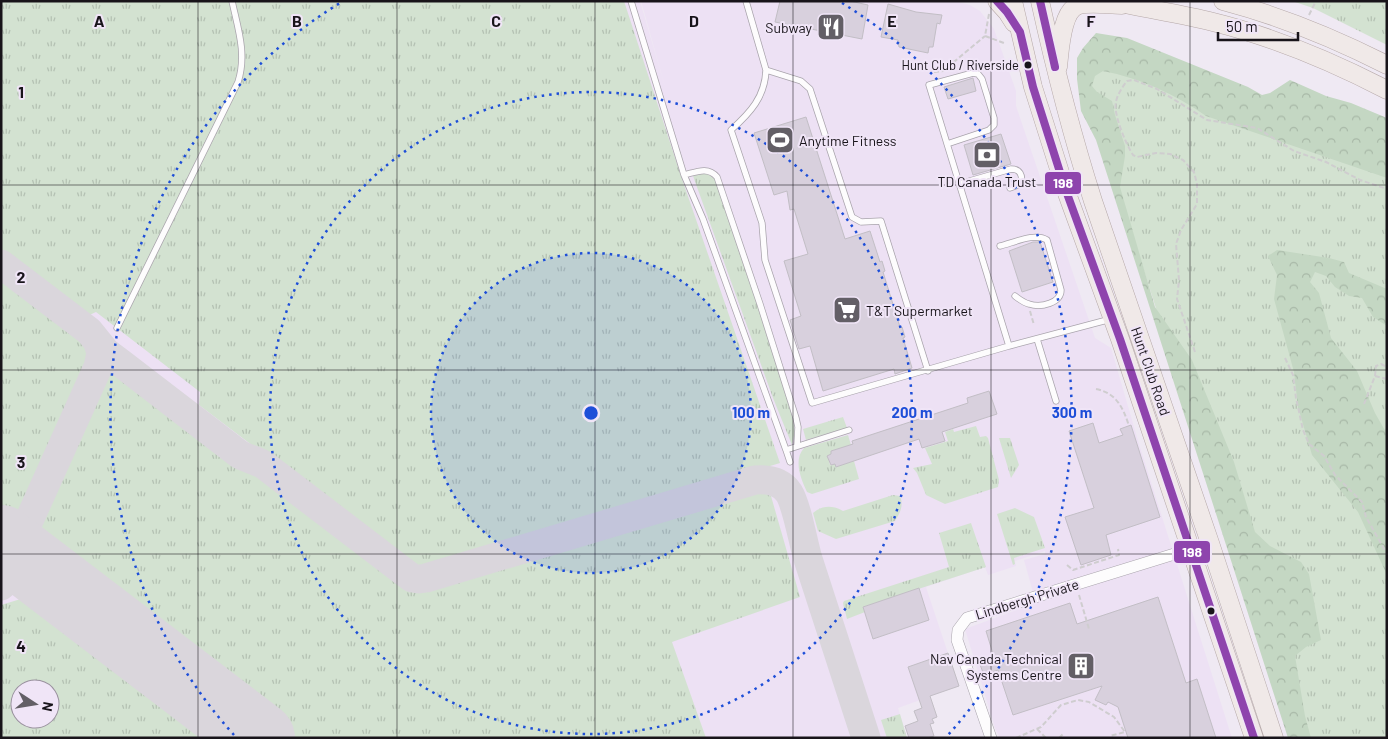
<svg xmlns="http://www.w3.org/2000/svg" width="1388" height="739" font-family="Barlow,sans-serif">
<defs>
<pattern id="grass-tufts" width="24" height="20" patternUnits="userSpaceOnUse" patternTransform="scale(1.25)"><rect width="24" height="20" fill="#d3e2d1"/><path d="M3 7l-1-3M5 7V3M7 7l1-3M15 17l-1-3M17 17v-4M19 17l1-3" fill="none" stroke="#b4c1b3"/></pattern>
<pattern id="forest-crowns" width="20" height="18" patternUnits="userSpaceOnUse" patternTransform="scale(1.25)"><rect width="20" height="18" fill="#c4d7c3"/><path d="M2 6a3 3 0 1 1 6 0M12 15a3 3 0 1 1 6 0" fill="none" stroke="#a8b8a7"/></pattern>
</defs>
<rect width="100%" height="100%" fill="#efe9f3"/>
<path fill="#ede1f4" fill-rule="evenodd" d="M1 1H640L666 90 641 1H955L970 5 980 11 994 29 1016 91V106L1095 338 1111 348 1139 444 1232 738H1000L995 728 965 629 1036 603 1024 560 1045 554V551L1015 561 1016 566 988 575 985 567 926 587 959 686 898 708 907 738H1ZM20 689H50V719H20Z"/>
<path fill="url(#grass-tufts)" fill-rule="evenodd" d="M1 1H624L681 176 780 463 434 568H421L411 566 199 405 200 392 96 312 83 318 1 254Z
M1292 1H1387V45L1313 8Z
M1094 45 1387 150V738H1293L1087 92Z
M703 173 708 174 716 180 789 400 795 431 792 445 773 398 693 176Z
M1 275C31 297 76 324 91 358L24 510 10 524 1 517Z
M118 371 250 472 256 471 413 590 756 489 771 496 800 597 672 642 706 738H292L40 544V521L105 375Z
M843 417 847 428 806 440 803 429Z
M976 426 980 437 986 436 988 438 999 480 998 487 945 504 926 495 917 473 913 468 932 464 925 448 948 441 945 432 953 429 954 432Z
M848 435 851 445 831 451V454L828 456 830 465 835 464 836 466 854 461 859 479 812 494 807 492C801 479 793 460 804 448Z
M999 438H1010L1019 465 1011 478Z
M893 495 900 496C904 506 900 513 895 521L836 539 818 531 813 513C822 505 833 505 843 511Z
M1015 508 1034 517 1045 548 1014 558 1015 564 1013 565 997 514Z
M971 523 986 567 863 607 865 612 847 619 843 603 844 601 949 567 939 533Z
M37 594 226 738H1V605ZM20 689H50V719H20Z
M900 714 907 738H887L881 720Z"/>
<path fill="url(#forest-crowns)" d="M1096 33 1127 38 1248 87 1262 95 1270 93 1290 80 1326 96 1351 103 1387 118V178L1206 116C1175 94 1140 78 1103 71L1095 76 1092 86 1097 92 1112 101 1115 115 1125 146V156L1120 187 1155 307 1192 360 1234 462 1255 532 1270 546 1301 562 1309 574 1321 640 1306 647 1295 656 1305 716 1311 738H1288L1096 140 1081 111 1077 79V58L1083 48Z
M1277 250 1329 258 1344 262 1349 273 1387 289V326L1373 317 1362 298 1349 296 1335 287 1326 276 1315 272 1310 282 1319 293 1331 338 1357 371 1375 413 1387 434V575L1358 512 1312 455 1298 407 1294 372 1274 299 1277 275 1268 256Z"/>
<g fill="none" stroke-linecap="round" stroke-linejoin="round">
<path stroke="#dad6dc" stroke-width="29" d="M1 264 89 331 106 352 122 364 239 454C247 459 256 460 264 465L412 578 419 579 426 578 755 480C768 479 781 481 789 493 797 506 803 542 808 559 827 619 847 678 866 738
M98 343 101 353 98 367 27 525C23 540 24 549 33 561L117 625
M1 535C12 536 21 534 27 525
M1 586C18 570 39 574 56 586
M97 618 136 647"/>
<path stroke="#dad6dc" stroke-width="72" d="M1 541 259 738"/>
</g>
<path fill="#d8d0dd" stroke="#c2bec5" d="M780 1H850L868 5 862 39 775 22Z
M888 4 916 12 942 15 940 24 937 23 933 47H929L928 53 899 47 898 40 881 37Z
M973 78 976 91 948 99 944 87Z
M806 117 845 239 870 231 880 262 882 261 885 271 883 272 900 327H902L905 337 903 338 912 368 895 374 894 369 823 391 810 346 799 349 790 320 801 316 784 261 808 254 794 209 790 210 787 191 774 195 754 133Z
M1001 134 1011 164 973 175 964 145Z
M1033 242H1040L1053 282 1022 292 1009 251Z
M989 391 997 414 942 432 945 441 922 448 919 439 836 467 835 464 831 465 827 456 831 454V451L853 444 852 441 968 403 967 398Z
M1093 423 1099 443 1123 435 1120 429 1131 425 1160 517 1106 535 1111 555 1081 565 1065 517 1094 508 1069 431Z
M919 588 929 620 873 639 863 607Z
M1158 597 1186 683 1197 679 1216 738H1128L1118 707 1108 702 1106 705 1095 700 1102 686 1013 715 998 670 984 675 979 662 994 657 986 631 1070 603 1077 624Z
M948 653 959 686 930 696 937 717 932 719 934 723 930 724 934 736 927 738H909L905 726 918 721 914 711 922 708 908 667Z"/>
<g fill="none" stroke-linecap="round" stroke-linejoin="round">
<defs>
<path id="lane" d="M631 1 684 175 703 219 786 450 849 430
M746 1 766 70 801 81 810 89 852 217 861 222 881 221 928 371
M766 70C765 97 750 113 731 130L762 223 765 260 812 403 1009 346 1111 319
M947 144 989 130 994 125V118L982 79 978 74 973 73 929 85 1009 346
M684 175C696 172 708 166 717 177L760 304 796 418 798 427 797 446
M959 184 1011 169C1020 169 1023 175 1021 184L1010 188
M1000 246C1013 243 1035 232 1047 240L1061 290C1061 303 1041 308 1029 304 1024 303 1019 299 1015 296
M117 328 238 82C247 54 238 29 232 1
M1037 339 1056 401
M786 450 790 462"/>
<path id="street" d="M991 738 957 640 958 630 967 618 1210 543"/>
<path id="primary" d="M997 1 1007 12 1014 23
M1013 1 1033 87 1065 188 1120 339 1254 738
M1040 1C1055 69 1072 135 1093 201L1210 543 1274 738
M1112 1C1145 9 1179 13 1213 22 1274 37 1331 61 1387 90
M1223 1C1280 16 1334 38 1387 65
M1058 67C1060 51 1061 10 1079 5 1092 2 1109 5 1122 5"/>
</defs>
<use href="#lane" stroke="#a9a4ac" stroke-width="7"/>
<use href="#street" stroke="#a9a4ac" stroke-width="12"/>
<use href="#primary" stroke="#b5a8a8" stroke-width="19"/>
<path stroke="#cfcdcf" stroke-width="2" stroke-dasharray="5 2.5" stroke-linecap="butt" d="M989 14 985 36 1004 43
M1309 15 1316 1
M934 72 943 71 985 36
M1030 311 1034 325
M1195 352 1177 299 1179 280 1176 244 1181 230 1197 204V184L1194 172 1183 160 1170 154 1156 153 1137 157 1133 155C1126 144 1113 114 1116 102 1117 95 1123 86 1127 81L1134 80 1157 89 1207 120 1257 128 1294 151 1326 162 1360 180 1387 189
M1285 358 1293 375 1296 398 1303 430 1309 444 1324 456 1335 475 1362 502 1366 517 1387 554
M1375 376 1376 366 1381 364 1387 367
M1096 389C1116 393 1123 407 1129 426
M1364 404 1375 376 1387 379
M1067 565 1073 570 1119 555 1118 549
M1079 595 1089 629
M1037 729 1046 738
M1016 738 1041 727 1061 705 1078 700 1089 702 1114 717 1125 732 1110 736
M1059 738 1064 733"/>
<use href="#lane" stroke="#fdfcfd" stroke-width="5.5"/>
<use href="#street" stroke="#fdfcfd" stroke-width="11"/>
<use href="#primary" stroke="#f0e9e8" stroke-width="18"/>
<defs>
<path id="bus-1" d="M997 1 1007 12 1020 32 1033 87 1065 188 1120 339 1254 738
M1040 1 1055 67"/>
</defs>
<use href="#bus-1" stroke="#f0e5f7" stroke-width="11"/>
<use href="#bus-1" stroke="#8e44ad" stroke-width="8"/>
</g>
<path fill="none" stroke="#18141a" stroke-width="1" stroke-opacity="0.55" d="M198 1V738M397 1V738M595 1V738M793 1V738M991 1V738M1190 1V738M1 185H1387M1 370H1387M1 554H1387"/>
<circle cx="591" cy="413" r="160" fill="#1d4ed8" fill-opacity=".12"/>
<g fill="none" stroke="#1d4ed8" stroke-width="2.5" stroke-dasharray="2.5 5">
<circle cx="591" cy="413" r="160"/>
<circle cx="591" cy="413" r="321"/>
<path d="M234 735A481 481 0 0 1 340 3M842 3A481 481 0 0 1 948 735"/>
</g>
<defs>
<symbol id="restaurant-square" viewBox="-11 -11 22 22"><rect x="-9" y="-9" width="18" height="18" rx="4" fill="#635f66" stroke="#f0e5f7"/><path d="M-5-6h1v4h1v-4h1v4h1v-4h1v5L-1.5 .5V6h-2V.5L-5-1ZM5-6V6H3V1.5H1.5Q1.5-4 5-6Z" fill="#fff"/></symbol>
<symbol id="stadium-square" viewBox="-11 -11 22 22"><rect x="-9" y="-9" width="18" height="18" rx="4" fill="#635f66" stroke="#f0e5f7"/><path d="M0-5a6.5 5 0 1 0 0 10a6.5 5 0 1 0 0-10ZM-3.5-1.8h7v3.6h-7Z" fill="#fff"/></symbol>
<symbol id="bank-square" viewBox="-11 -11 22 22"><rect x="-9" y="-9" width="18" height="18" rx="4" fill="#635f66" stroke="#f0e5f7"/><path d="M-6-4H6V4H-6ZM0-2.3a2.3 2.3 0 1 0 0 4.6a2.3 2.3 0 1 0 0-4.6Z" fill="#fff"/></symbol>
<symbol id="supermarket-square" viewBox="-11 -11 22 22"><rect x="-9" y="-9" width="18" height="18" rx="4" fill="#635f66" stroke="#f0e5f7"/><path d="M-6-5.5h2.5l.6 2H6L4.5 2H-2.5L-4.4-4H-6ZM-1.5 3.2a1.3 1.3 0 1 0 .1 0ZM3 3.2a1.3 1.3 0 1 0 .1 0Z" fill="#fff"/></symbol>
<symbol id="building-square" viewBox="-11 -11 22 22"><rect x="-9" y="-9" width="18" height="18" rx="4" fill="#635f66" stroke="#f0e5f7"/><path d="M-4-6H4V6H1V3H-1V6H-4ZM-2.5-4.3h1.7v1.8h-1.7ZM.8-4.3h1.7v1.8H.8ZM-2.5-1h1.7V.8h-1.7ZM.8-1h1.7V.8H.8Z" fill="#fff"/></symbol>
</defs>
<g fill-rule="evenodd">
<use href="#restaurant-square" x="815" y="11" width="32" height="32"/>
<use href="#stadium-square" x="764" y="124" width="32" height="32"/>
<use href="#bank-square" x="971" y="139" width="32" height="32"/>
<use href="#supermarket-square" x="831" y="294" width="32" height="32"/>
<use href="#building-square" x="1065" y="650" width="32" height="32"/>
</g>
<g fill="#18141a" stroke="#f0e5f7" stroke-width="2">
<circle cx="1028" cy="65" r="4.5"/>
<circle cx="1211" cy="611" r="4.5"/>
</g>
<g text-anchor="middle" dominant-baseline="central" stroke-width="4" stroke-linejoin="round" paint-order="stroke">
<g font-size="13" fill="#18141a" stroke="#f0e5f7" text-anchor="end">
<text x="1019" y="65">Hunt Club / Riverside</text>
</g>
<g font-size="14" fill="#18141a" stroke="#f0e5f7" text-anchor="end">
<text x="812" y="27">Subway</text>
<text x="799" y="140" text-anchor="start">Anytime Fitness</text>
<text x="987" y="181" text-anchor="middle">TD Canada Trust</text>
<text x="866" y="310" text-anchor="start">T&amp;T Supermarket</text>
<text x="1062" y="658">Nav Canada Technical<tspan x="1062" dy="16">Systems Centre</tspan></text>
</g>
<g font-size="14" fill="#18141a" stroke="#f0e5f7">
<text transform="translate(1151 371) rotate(71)">Hunt Club Road</text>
<text transform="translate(1027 599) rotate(-17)">Lindbergh Private</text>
</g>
</g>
<g font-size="16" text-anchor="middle" font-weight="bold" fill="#18141a" stroke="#f0e5f7" stroke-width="4" stroke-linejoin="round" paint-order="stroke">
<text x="99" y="27">A</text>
<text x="297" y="27">B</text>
<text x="496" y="27">C</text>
<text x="694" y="27">D</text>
<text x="892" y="27">E</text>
<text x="1091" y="27">F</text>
<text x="21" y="98">1</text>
<text x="21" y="283">2</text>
<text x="21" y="468">3</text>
<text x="21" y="652">4</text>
</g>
<circle cx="591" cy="413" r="8" fill="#1d4ed8" stroke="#f0e5f7" stroke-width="2.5"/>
<g font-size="15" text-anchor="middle" font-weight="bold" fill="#1d4ed8" stroke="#f0e5f7" stroke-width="4" stroke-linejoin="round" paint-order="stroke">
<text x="751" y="418">100 m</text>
<text x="912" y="418">200 m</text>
<text x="1072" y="418">300 m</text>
</g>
<g stroke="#f0e5f7" stroke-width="2">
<rect x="1044" y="171" width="38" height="24" rx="5" fill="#8e44ad"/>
<rect x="1173" y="540" width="38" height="24" rx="5" fill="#8e44ad"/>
</g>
<g font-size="14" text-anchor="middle" font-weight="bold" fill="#fff">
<text x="1063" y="188">198</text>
<text x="1192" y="557">198</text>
</g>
<rect width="1388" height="739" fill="none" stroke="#18141a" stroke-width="5"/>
<g transform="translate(35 704) rotate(102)"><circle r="24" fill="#f0e5f7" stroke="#9a919f"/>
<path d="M0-4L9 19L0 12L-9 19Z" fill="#635f66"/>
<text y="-8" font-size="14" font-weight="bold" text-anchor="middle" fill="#18141a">N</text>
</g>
<path d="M1218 32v8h80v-8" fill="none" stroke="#18141a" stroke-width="2.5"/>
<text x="1226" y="32" font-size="15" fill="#18141a" stroke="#f0e5f7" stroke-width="4" paint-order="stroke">50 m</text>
</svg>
